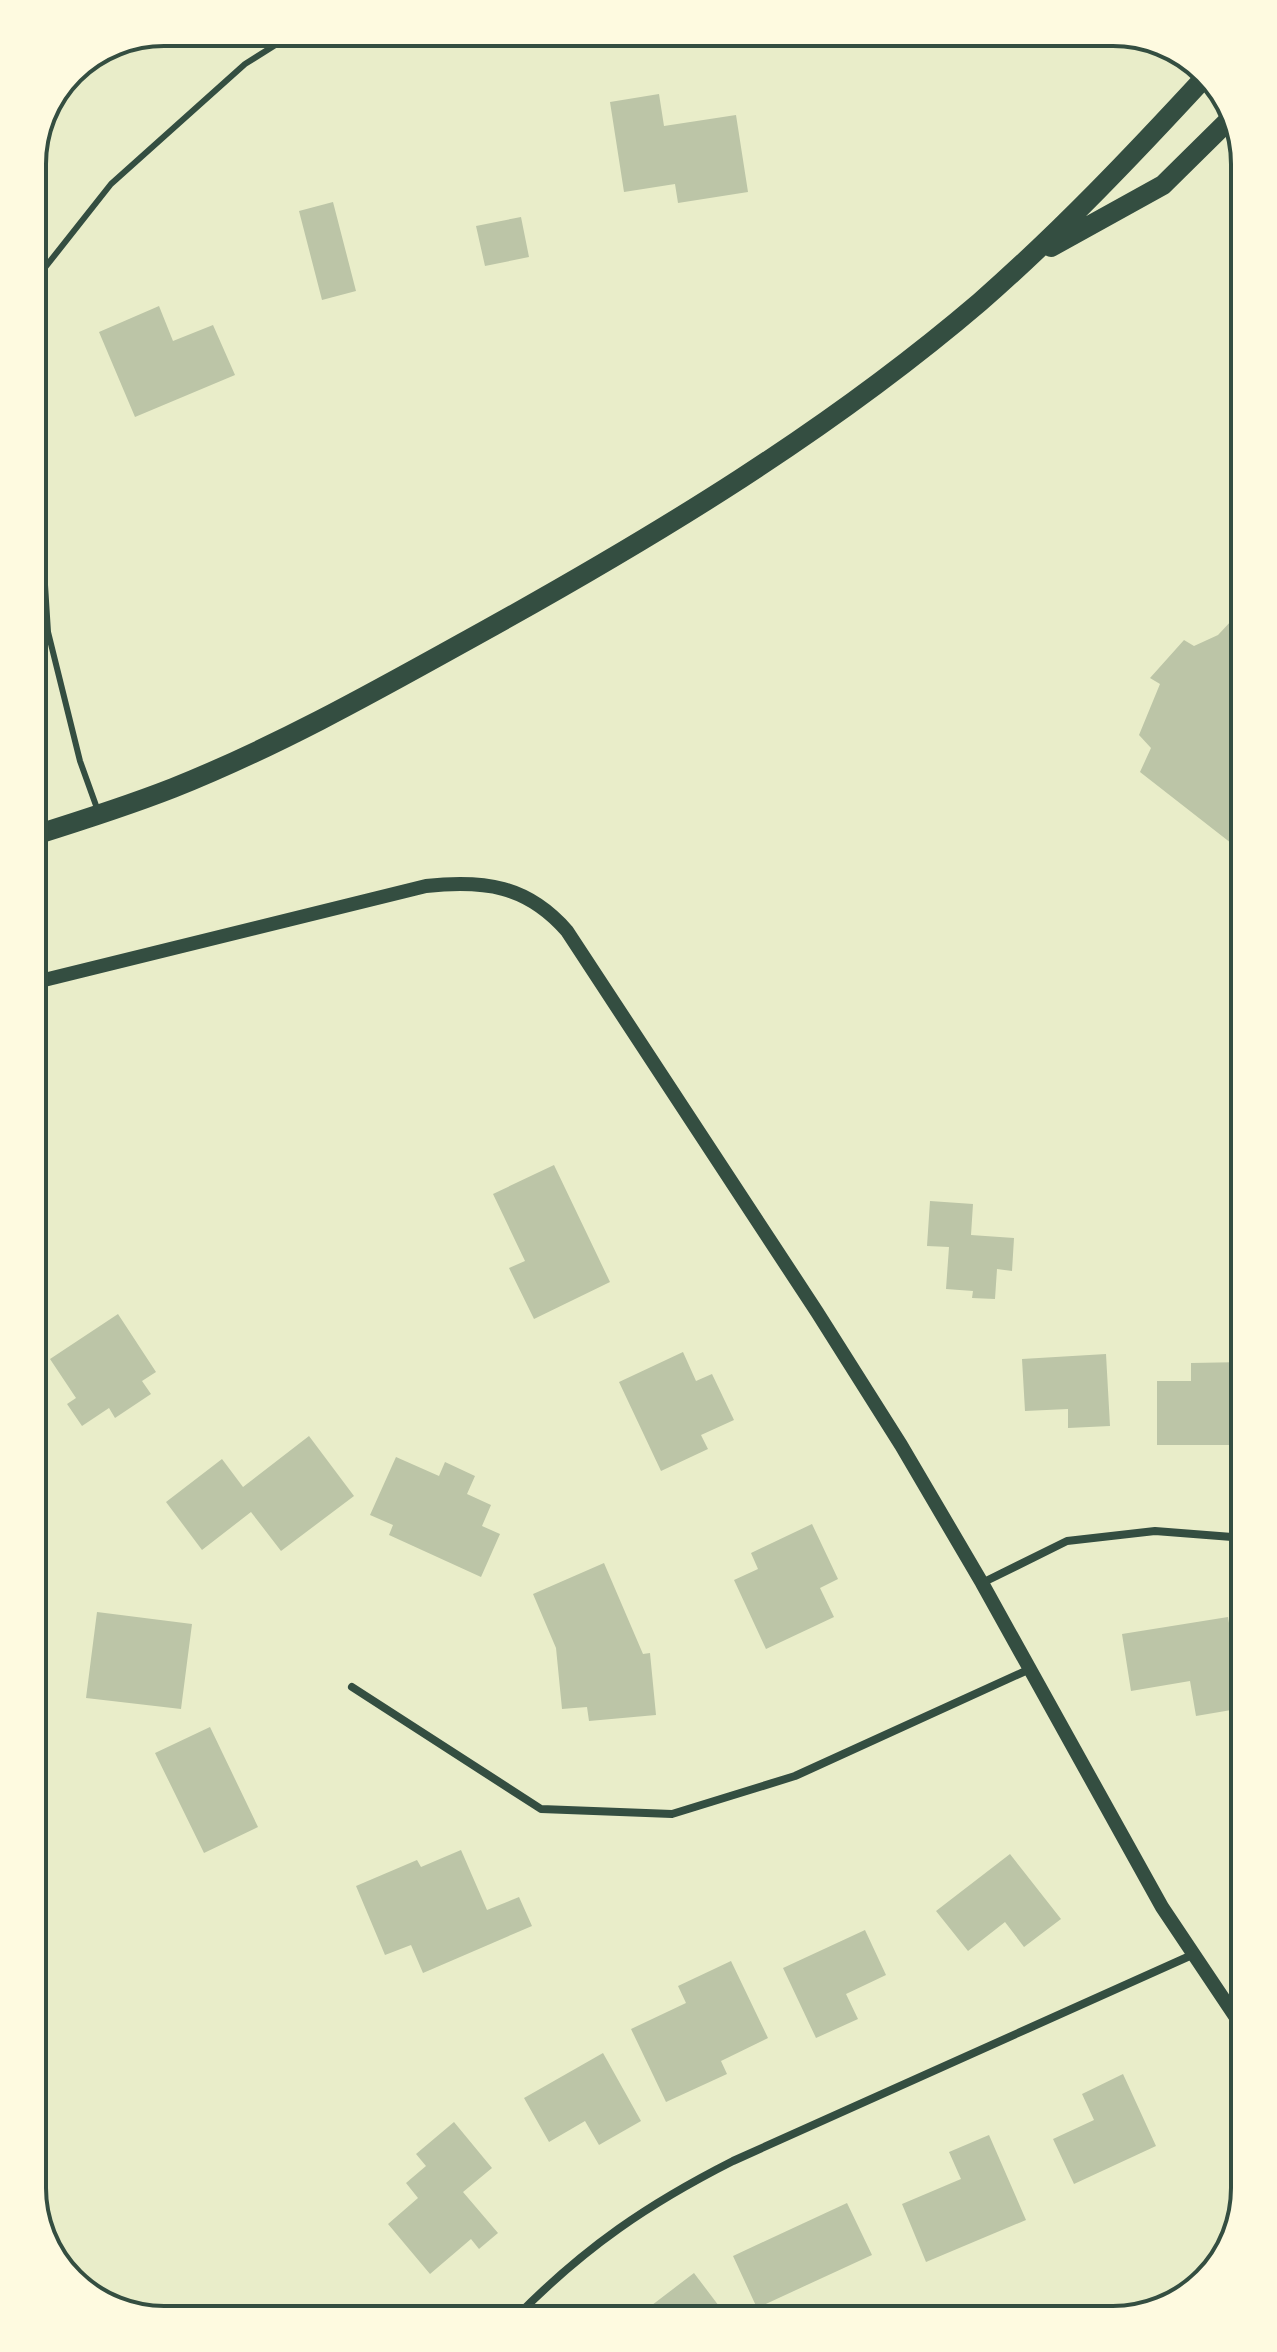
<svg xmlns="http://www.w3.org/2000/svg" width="1277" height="2352" font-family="'DM Sans',sans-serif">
<rect width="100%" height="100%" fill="#e9edc9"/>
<path fill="#bcc5a7" d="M659 94 664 126 736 115 748 192 678 203 675 184 624 192 610 102Z
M333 202 356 291 322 300 299 211Z
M521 217 529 257 485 266 476 226Z
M159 306 173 341 213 325 235 375 135 417 99 332Z
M1245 550V854L1140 772 1151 748 1139 735 1160 684 1150 678 1184 640 1194 646 1218 635 1233 619 1231 552Z
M554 1165 610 1282 534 1319 509 1268 525 1261 493 1194Z
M930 1201 973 1204 971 1235 1014 1238 1012 1271 997 1269 995 1299 972 1298 973 1291 946 1289 949 1247 927 1246Z
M118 1314 156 1372 142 1381 151 1394 115 1418 109 1408 82 1426 67 1404 76 1398 50 1359Z
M683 1352 696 1381 712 1374 734 1420 701 1435 708 1449 661 1471 619 1382Z
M1106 1354 1110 1426 1068 1428V1409L1025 1411 1022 1359Z
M1245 1362V1445H1157V1381H1191V1363Z
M309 1436 354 1496 281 1551 251 1512 202 1550 166 1502 222 1459 243 1487Z
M396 1457 439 1476 445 1462 475 1476 467 1494 491 1505 482 1526 500 1534 481 1577 389 1535 393 1525 370 1515Z
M812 1524 838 1579 820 1588 834 1617 766 1649 734 1580 758 1569 751 1553Z
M604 1563 643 1654 650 1653 656 1715 589 1721 587 1707 562 1709 556 1648 533 1594Z
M97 1612 192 1624 181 1709 86 1698Z
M1228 1617 1243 1708 1196 1716 1190 1681 1131 1691 1122 1634Z
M210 1727 258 1827 204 1853 155 1753Z
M461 1850 487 1910 519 1897 532 1926 423 1973 411 1945 385 1955 356 1886 417 1860 421 1867Z
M1010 1854 1061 1919 1024 1947 1005 1922 968 1951 936 1911Z
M865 1930 886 1975 846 1994 858 2019 816 2038 783 1968Z
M731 1961 768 2038 721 2061 727 2074 666 2102 631 2029 686 2003 678 1986Z
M603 2053 641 2121 599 2145 585 2121 549 2142 524 2098Z
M1123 2074 1156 2146 1074 2184 1053 2139 1094 2120 1082 2094Z
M454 2122 492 2168 463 2192 498 2233 479 2249 471 2239 430 2274 388 2224 418 2198 406 2183 426 2166 416 2154Z
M989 2135 1026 2220 926 2262 902 2204 961 2179 949 2152Z
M847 2203 872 2255 757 2308 733 2256Z
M694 2273 725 2314 639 2315Z"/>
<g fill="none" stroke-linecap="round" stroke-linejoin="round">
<path stroke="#344e41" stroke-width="6" d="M32 284 111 184 245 64 296 32
M32 368 45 424 38 475 48 632 80 761 98 811
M32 608 46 603"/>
<path stroke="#344e41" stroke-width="8" d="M982 1583 1067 1541 1155 1531 1245 1538
M352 1687 541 1809 672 1814 795 1776 1030 1669
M517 2316C585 2247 648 2204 733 2161L1192 1955"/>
<path stroke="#344e41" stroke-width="14" d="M32 983 426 886C484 880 527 885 567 931L817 1312 901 1445 982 1583 1162 1907 1245 2031"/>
<path stroke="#344e41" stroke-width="20" d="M1051 247 1163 185 1235 114
M32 836C80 821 127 806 173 788 281 745 383 687 484 631 657 535 829 431 980 302 1060 232 1134 154 1206 76"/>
</g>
<path d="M0 0H1277V2352H0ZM164 46H1113A118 118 0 0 1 1231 164V2188A118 118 0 0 1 1113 2306H164A118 118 0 0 1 46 2188V164A118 118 0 0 1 164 46Z" fill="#fefae0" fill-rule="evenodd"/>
<path fill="none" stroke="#344e41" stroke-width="4" d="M164 46H1113A118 118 0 0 1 1231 164V2188A118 118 0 0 1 1113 2306H164A118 118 0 0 1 46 2188V164A118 118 0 0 1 164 46Z"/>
</svg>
